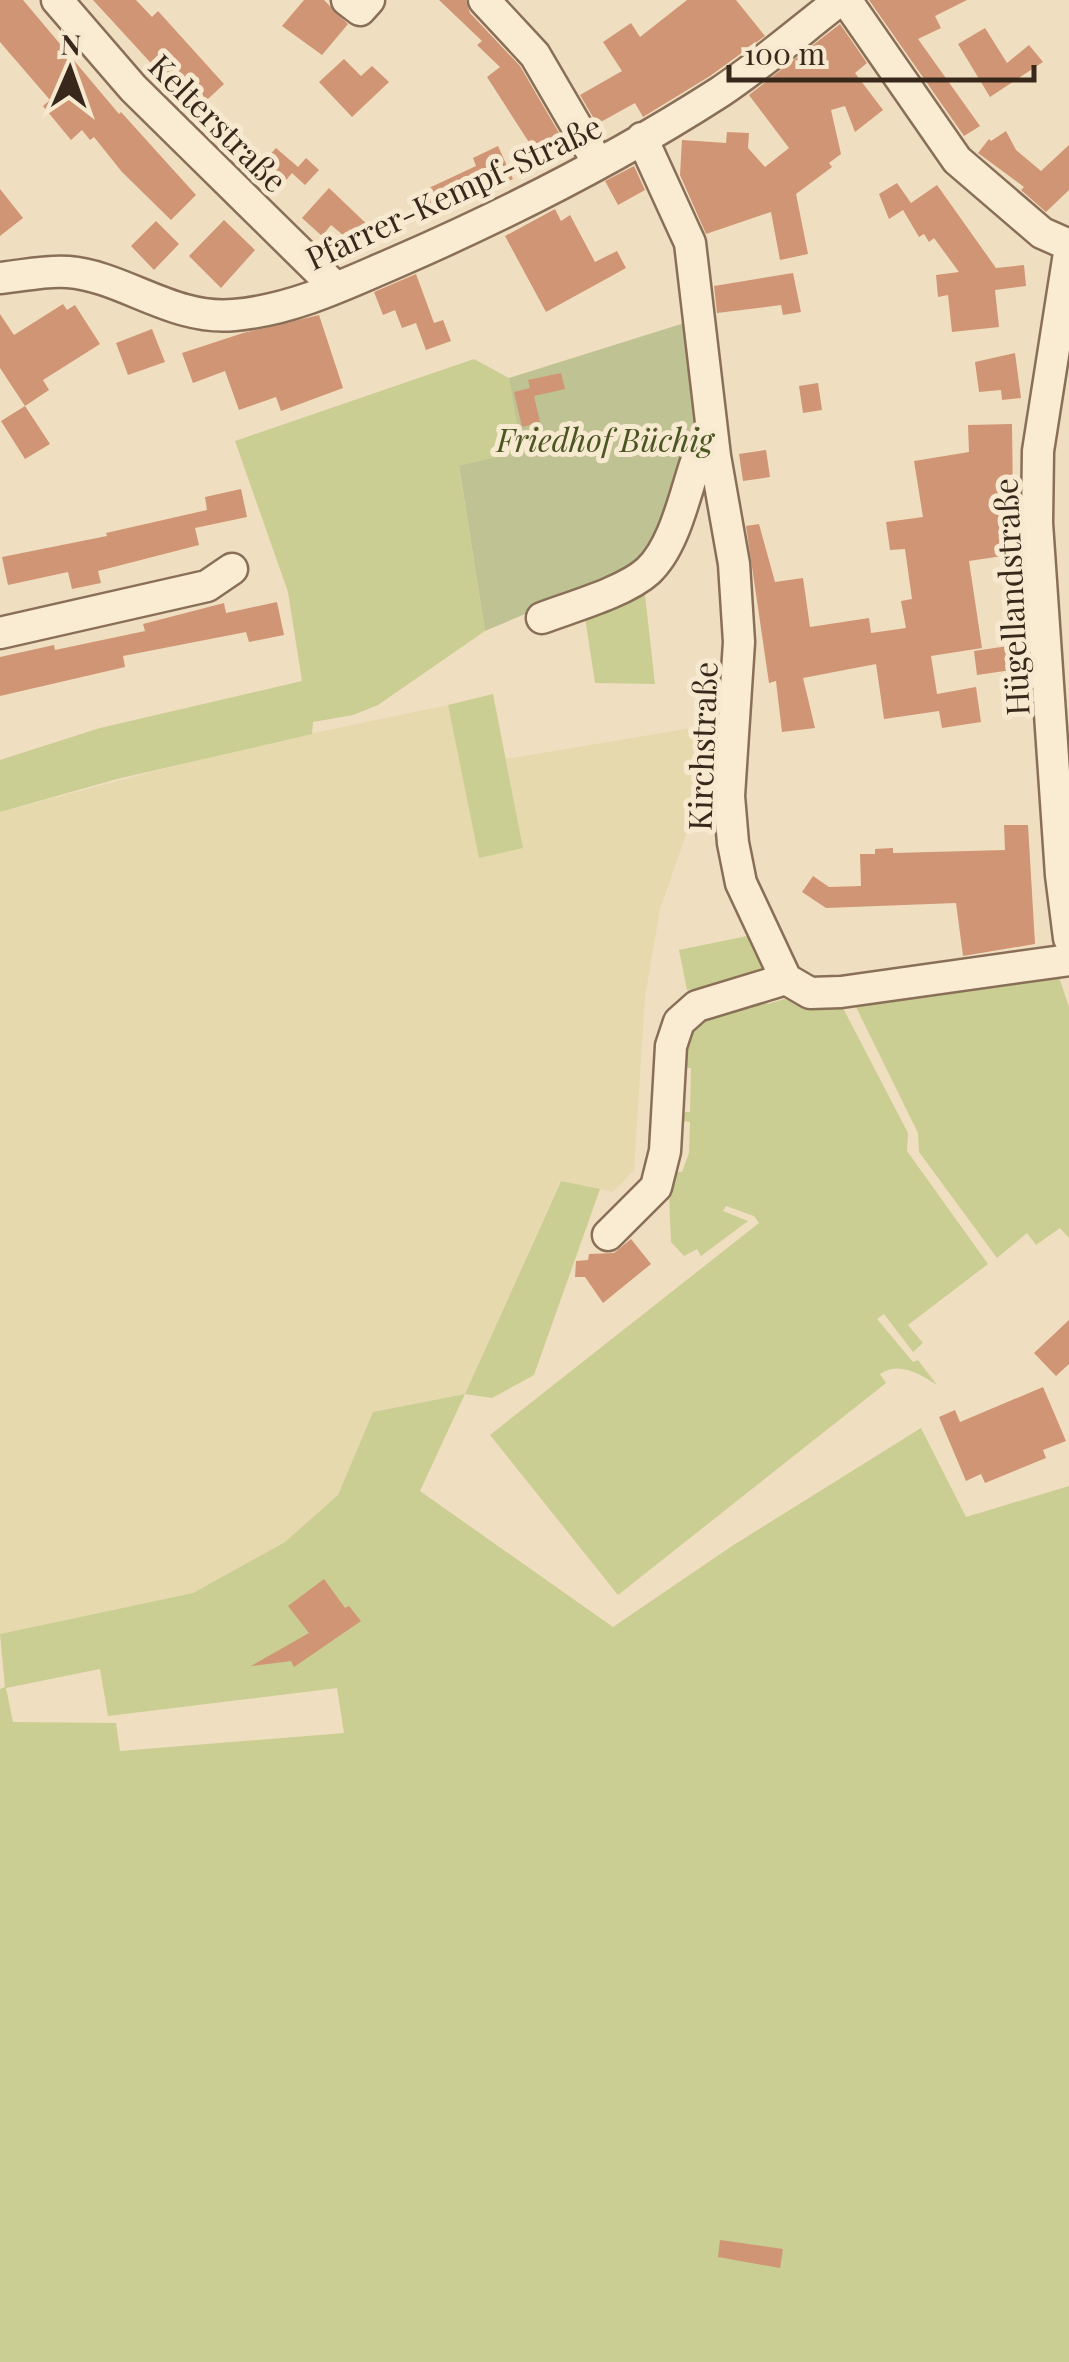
<svg xmlns="http://www.w3.org/2000/svg" width="1069" height="2362" font-family="'Playfair Display',serif">
<rect width="100%" height="100%" fill="#f0dec0"/>
<path fill="#e5d9ad" d="M448 705 480 857 523 848 506 759 721 723 715 751 660 909 645 997 634 1170 613 1192 560 1181 465 1394 373 1412 338 1495 285 1542 193 1593 0 1634V812L247 747Z"/>
<path fill="#cace93" fill-rule="evenodd" d="M474 359 509 378 523 451 459 467 485 631 378 705 353 715 313 722 312 734 117 779 0 812V760L100 728 302 681 288 592 235 441Z
M644 586 655 684 595 683 584 611Z
M493 694 523 848 479 858 448 705Z
M757 934 766 973 687 990 679 950Z
M1059 977 1069 1007V1238L1060 1228 1036 1245 1027 1233 997 1258 919 1152 918 1133 855 1005Z
M784 999 815 1010 843 1008 908 1133 907 1151 988 1264 908 1325 923 1343 913 1352 884 1314 877 1319 913 1362 918 1360 937 1385C919 1374 900 1361 880 1374L886 1383 618 1595 490 1435 759 1223 754 1216 726 1206 723 1211 748 1221 701 1256 697 1249 684 1256 671 1242 668 1171 682 1172 689 1153 690 1122 676 1120 675 1112H690L691 1068 677 1067 692 1023 765 1000 768 1004Z
M561 1181 600 1189 534 1375 492 1398 465 1394 420 1491 613 1627 732 1546 921 1428 966 1517 1069 1486V2362H0V1689L5 1687 0 1634 193 1593 285 1542 338 1495 373 1412 465 1394ZM100 1669 108 1716 337 1688 344 1733 120 1751 116 1723 13 1722 6 1688Z"/>
<path fill="#bfc293" d="M694 320 700 429 644 564 485 631 459 466 522 451 509 378Z"/>
<path fill="#cf9574" d="M0 0H23L119 114 121 112 196 195 171 220 122 172 94 137 90 140 82 130 71 140 43 106 50 100 0 42Z
M93 0H136L152 17 158 11 224 84 195 111Z
M304 0H324L348 24 322 55 282 26Z
M439 0H466L470 13 520 66 566 145 541 161 487 77 500 67 477 45 482 41Z
M687 0H736L765 36 710 76 643 117 635 103 597 124 580 95 622 71 603 42 631 23 640 37Z
M869 0H967L935 16 941 28 918 39 980 126 964 136Z
M840 24 867 63 855 73 883 110 855 132 845 106 831 110 841 154 829 163 832 167 796 194 808 254 780 260 771 212 706 234 680 175 682 140 726 143 727 132 749 133 748 148 765 167 789 148 749 95Z
M985 28 1007 63 1029 45 1043 62 990 97 958 44Z
M344 59 361 76 372 66 389 82 352 117 319 82Z
M1006 131 1016 150 1041 171 1069 145V190L1046 212 1021 190 1024 187 978 153 989 139 991 141Z
M498 146 513 179 430 222 416 194 476 166 473 158Z
M276 148 298 167 306 158 319 170 305 185 292 173 278 190 256 170Z
M634 166 645 190 618 205 605 181Z
M897 183 911 203 937 185 996 268 1024 265 1026 286 995 290 999 327 952 332 948 295 938 297 936 275 959 272 934 238 929 242 924 234 919 237 903 210 889 219 879 194Z
M329 188 373 230 354 244 331 225 322 236 302 218Z
M0 189 23 218 0 236Z
M555 209 561 221 570 215 595 262 617 251 626 268 546 312 505 236Z
M224 220 255 250 221 288 189 256Z
M156 221 179 244 154 270 131 246Z
M793 273 801 312 783 315 781 305 717 313 714 286Z
M416 274 434 323 443 320 451 341 426 350 416 323 402 328 395 310 383 315 374 292Z
M63 304 67 310 75 305 100 344 43 380 49 390 25 406 0 368V314L14 335Z
M319 315 343 388 281 411 276 397 239 410 225 371 193 383 182 353 243 333Z
M152 329 165 362 128 375 116 343Z
M1015 353 1021 398 1002 400 1001 390 979 392 975 362Z
M561 373 565 389 534 396 540 422 522 427 514 392 530 388 528 380Z
M818 383 822 410 803 413 799 386Z
M25 406 50 444 25 459 1 421Z
M1012 424 1013 504H1008L1016 554 969 561 982 648 931 656 937 694 976 687 981 722 942 728 939 711 884 719 876 664 803 678 815 728 782 732 776 681 769 683 746 526 759 524 775 582 803 578 810 627 869 618 871 633 906 628 901 601 912 599 905 549 890 550 886 522 923 517 914 461 969 452 968 425Z
M766 450 770 477 743 481 739 454Z
M241 489 247 517 195 528 199 545 98 571 101 583 72 589 68 572 8 585 2 557 107 536 106 533 207 510 205 497Z
M277 602 284 635 249 642 246 632 123 656 125 667 0 696V657L54 645 55 650 145 631 143 624 224 603 226 613Z
M1015 645 1018 669 977 675 974 651Z
M1004 825H1028L1035 944 963 956 956 903 826 908 802 892 813 876 829 887 861 886 860 854H875V849L893 848V853L1005 850Z
M631 1239 651 1264 603 1303 585 1277H575L576 1261 588 1260 589 1254 614 1253Z
M1069 1320V1364L1056 1376 1034 1353Z
M1043 1387 1066 1441 1043 1450 1046 1458 985 1483 981 1474 966 1481 939 1417 955 1410 960 1422Z
M324 1579 345 1608 349 1606 361 1621 294 1667 291 1661 251 1666 309 1633 288 1606Z
M720 2240 783 2249 780 2268 718 2257Z"/>
<g fill="none" stroke-linecap="round" stroke-linejoin="round">
<defs>
<path id="minor" d="M57 0 133 88 336 288
M347 0 360 10 369 0
M484 0 535 55 598 163
M846 0 957 160 1042 233 1069 245
M642 138 690 243 715 456 734 564 739 642 729 796 733 843 741 883 786 979 810 993 841 992 1069 960
M1069 253 1038 451 1037 523 1061 875 1069 938
M0 278C22 276 46 270 68 272 123 276 173 321 234 315 293 310 346 284 399 261 509 213 619 157 720 92 762 64 800 31 840 0
M542 618C571 607 625 592 648 571 675 546 685 493 697 459L715 456
M0 633 207 586 232 569
M608 1235 656 1187 665 1151 671 1046 679 1022 697 1006 786 979"/>
</defs>
<use href="#minor" stroke="#896f57" stroke-width="35"/>
<use href="#minor" stroke="#faecd3" stroke-width="30"/>
</g>
<g text-anchor="middle" dominant-baseline="central" stroke-width="10" stroke-linejoin="round" paint-order="stroke">
<g font-size="32" fill="#38281c" stroke="#f7e9cf">
<text transform="translate(219 122) rotate(45)">Kelterstraße</text>
<text transform="translate(453 191) rotate(-25)">Pfarrer-Kempf-Straße</text>
<text transform="translate(1010 597) rotate(-93)">Hügellandstraße</text>
<text transform="translate(701 746) rotate(-88)">Kirchstraße</text>
</g>
<g font-size="32" font-style="italic" fill="#4b5522" stroke="#f7e9cf">
<text x="605" y="438">Friedhof Büchig</text>
</g>
</g>
<g transform="translate(70 70) rotate(2)" stroke="#f7e9cf" stroke-width="8" paint-order="stroke">
<path d="M0-8L18 38L0 25L-18 38Z" fill="#38281c"/>
<text y="-15" font-size="28" font-weight="bold" text-anchor="middle" fill="#38281c">N</text>
</g>
<path d="M729 65v15h305v-15" fill="none" stroke="#38281c" stroke-width="5"/>
<text x="744" y="65" font-size="30" fill="#38281c" stroke="#f7e9cf" stroke-width="8" paint-order="stroke">100 m</text>
</svg>
